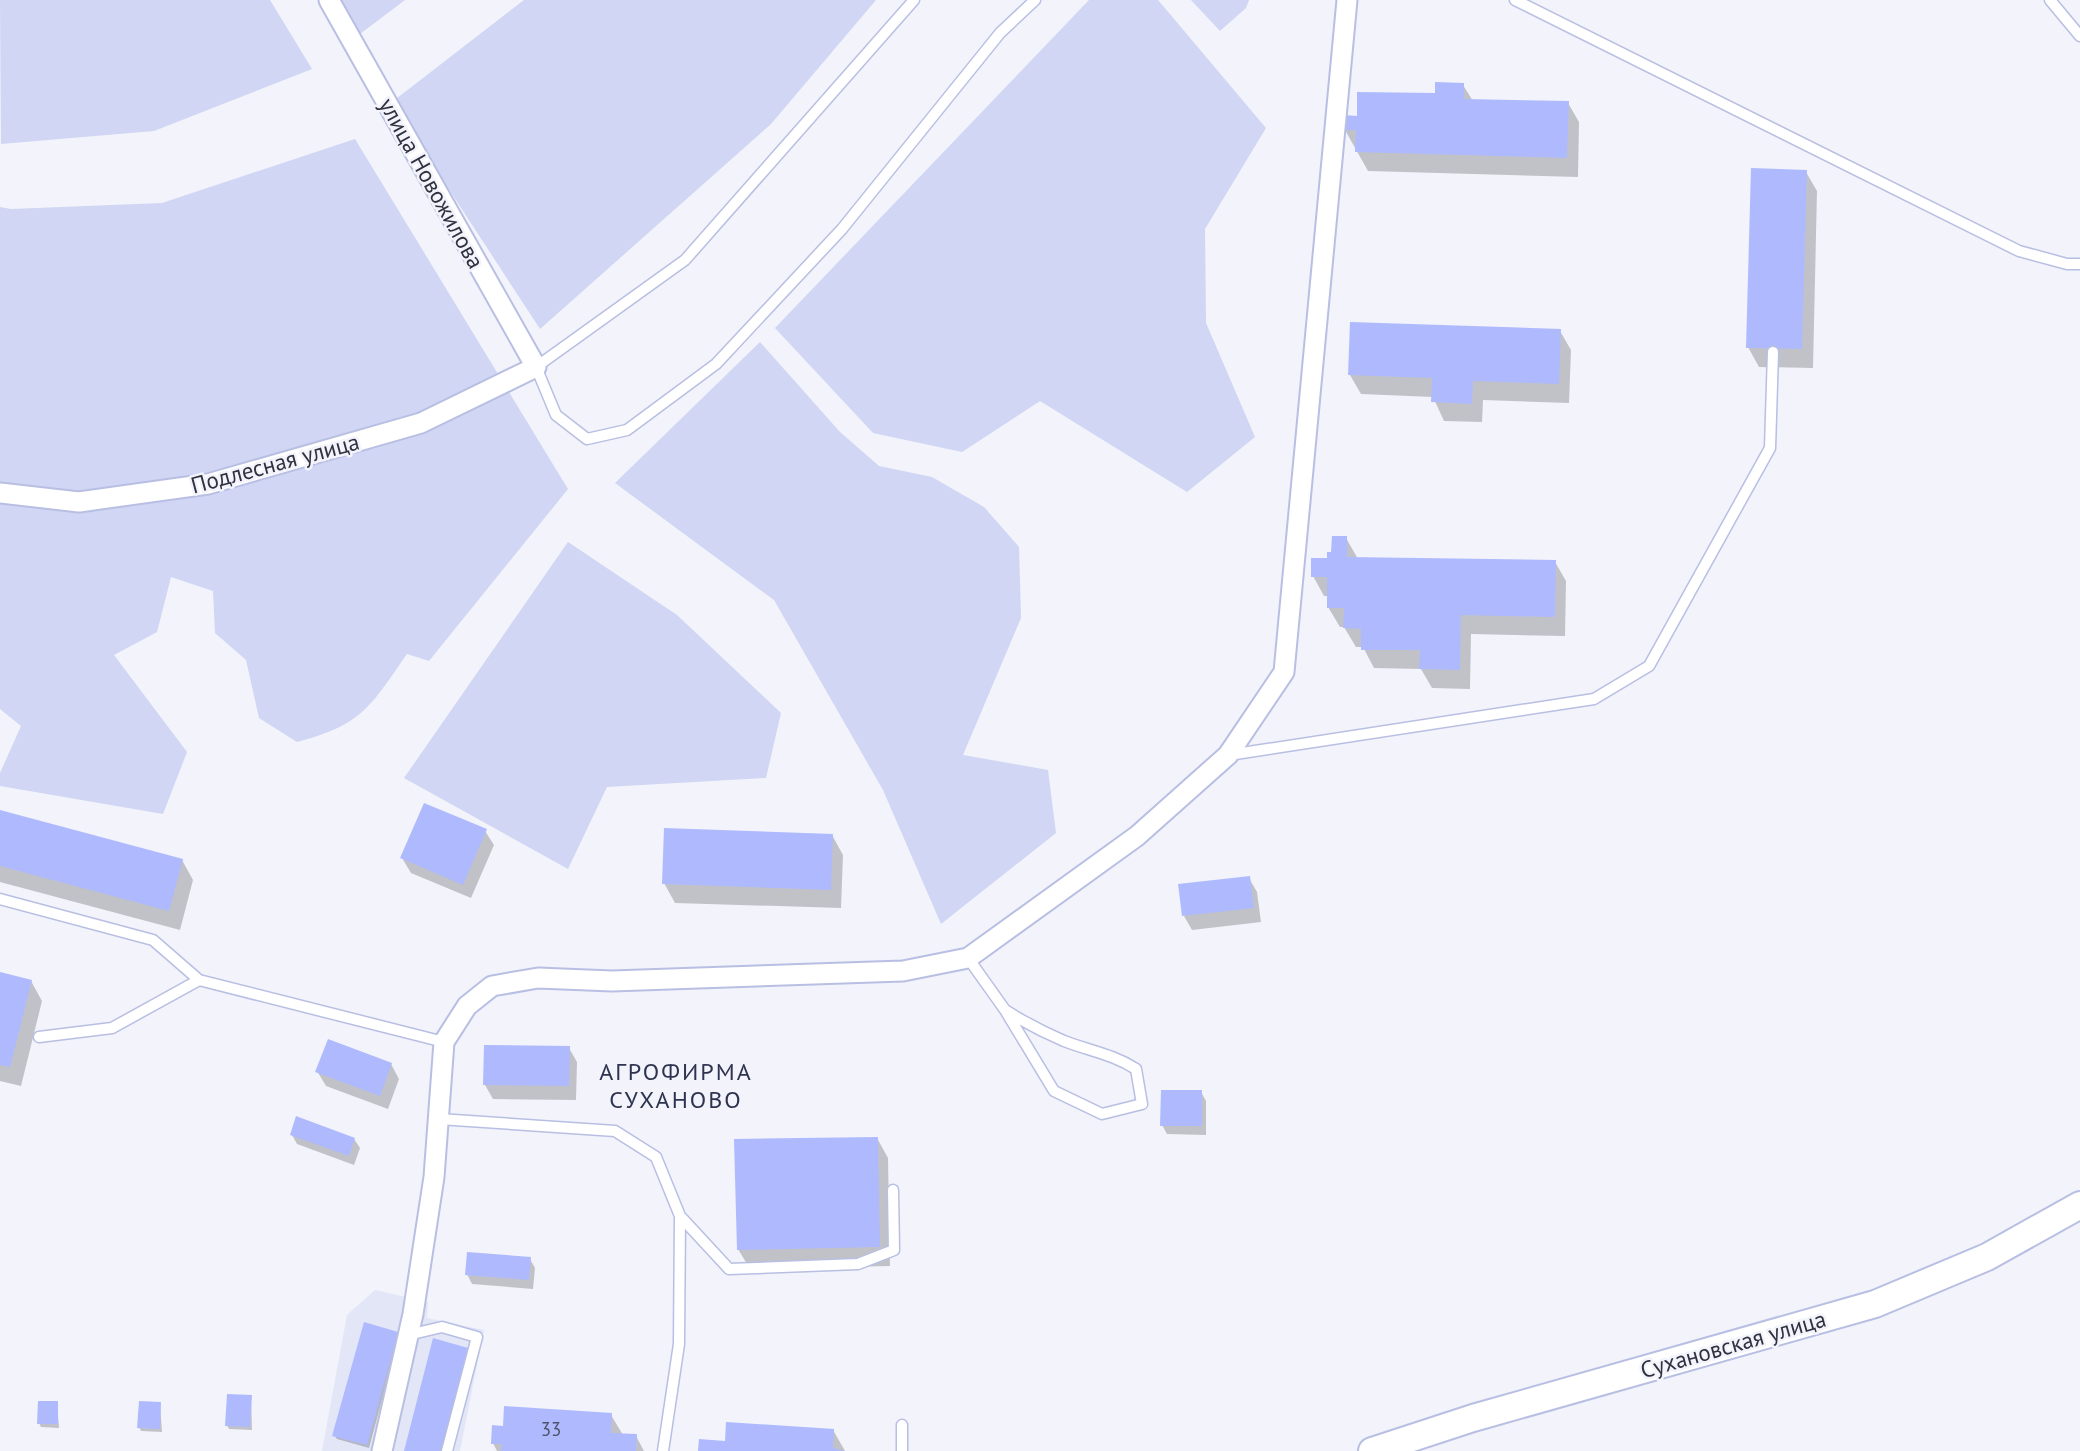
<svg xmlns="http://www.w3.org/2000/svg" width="2080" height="1451" font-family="'PT Sans',sans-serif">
<rect width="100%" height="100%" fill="#f2f3fb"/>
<path fill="#e2e6f7" d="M375 1290 428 1302 427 1318 484 1330 460 1451H322L347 1315Z"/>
<path fill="#d0d6f3" d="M0 0H270L312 69 154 131 1 144Z
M333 0H405L356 37Z
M524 0H876L771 124 540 329 392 102Z
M1089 0H1158L1266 128 1205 229 1206 323 1255 437 1187 492 1040 401 962 452 873 433 775 328Z
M1191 0H1249L1246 8 1220 31Z
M355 139 568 489 429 661 407 654C370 707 362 725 297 742L259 718 246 660 215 633 213 591 171 577 157 632 114 655 187 752 163 814 0 786V773L21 726 0 709V207L11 209 162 203Z
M760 342 840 432 879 466 932 477 984 507 1019 547 1021 618 963 755 1048 770 1056 833 941 924 883 790 774 600 615 483Z
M568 542 677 615 781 713 766 778 607 787 568 869 404 778Z"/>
<path fill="#0003" d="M1463 85 1473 101 1568 103 1579 122 1578 177 1368 171 1345 130 1358 117Z
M1806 172 1817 191 1813 368 1759 367 1748 347Z
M1560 331 1571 350 1569 403 1483 400 1482 422 1444 421 1433 397 1361 394 1350 375Z
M1346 538 1358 559 1555 562 1566 581 1565 636 1471 634 1470 689 1432 688 1421 669 1374 668 1363 647H1356L1344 627H1340L1328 607 1329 596H1324L1313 576Z
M0 812 182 860 193 880 180 930 0 882Z
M485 831 494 845 471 898 411 873 402 858Z
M832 835 843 855 841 908 675 903 664 883Z
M1249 878 1257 892 1261 922 1192 930 1184 916Z
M0 973 31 981 42 1001 21 1086 0 1081Z
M569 1048 577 1062 576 1100 493 1099 485 1085Z
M391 1064 399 1079 388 1109 326 1086 317 1071Z
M1201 1092 1206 1101V1135L1167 1134 1162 1125Z
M292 1135 354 1139 360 1148 354 1165 297 1144Z
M877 1138 888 1158 890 1266 750 1269 738 1249Z
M530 1259 535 1268 533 1289 472 1284 467 1274Z
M397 1333 399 1337 369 1448 337 1439 334 1435Z
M467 1349 469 1353 443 1451H405Z
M251 1397 252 1430 229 1429 227 1425Z
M57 1403 59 1428 41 1427 39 1423Z
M160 1403 162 1432 141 1431 139 1427Z
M611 1415 623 1435 636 1436 644 1451H497L493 1443 504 1427Z
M833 1430 845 1451H849H700Z"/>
<path fill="#aebafd" d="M1435 82 1464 83V99L1569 101 1567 158 1355 152 1356 130H1343L1344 115 1357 116V92L1435 93Z
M1751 168 1807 170 1802 349 1746 348Z
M1350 322 1561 329 1559 384 1473 381 1472 404 1431 402 1432 378 1348 375Z
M1332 536H1347V557L1556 560 1555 617 1461 615 1460 670 1419 669 1420 650H1361V629L1343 628 1344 608H1327V577H1311V558H1327V552H1331Z
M424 803 487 829 463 885 400 858Z
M0 810 183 859 169 911 0 866Z
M664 828 833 834 831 890 662 884Z
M1250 876 1254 908 1182 916 1178 884Z
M0 972 32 980 10 1067 0 1065Z
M328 1039 392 1063 380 1096 315 1072Z
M484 1045 570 1046 569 1086 483 1085Z
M1161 1090H1202V1126H1160Z
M296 1116 355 1138 349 1156 290 1135Z
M878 1137 880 1247 737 1250 734 1139Z
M467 1252 531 1257 529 1280 465 1275Z
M364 1322 398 1332 367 1445 332 1436Z
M433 1338 468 1348 440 1451H404Z
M227 1394 252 1395 250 1427 225 1426Z
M38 1401H58V1424H37Z
M139 1401 161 1402 160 1429 137 1428Z
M504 1406 612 1413 611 1433 637 1434 636 1451H501L502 1444H491L492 1425 503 1426Z
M726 1422 834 1429 833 1448 845 1451H698L699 1439 725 1441Z"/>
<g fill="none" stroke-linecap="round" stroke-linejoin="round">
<defs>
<path id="lane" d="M914 0 685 260 536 367 556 415 587 439 627 430 716 364 842 229 1000 33 1035 0
M1515 0 2019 251 2067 264H2080
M2050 0 2080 36
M1229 755 1594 699 1649 666 1770 448 1773 352
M0 899 153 940 199 980 444 1042
M968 958 1005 1010 1054 1091 1102 1114 1142 1104 1136 1069C1113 1054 1090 1051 1064 1041 1043 1032 1024 1022 1005 1010
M39 1037 112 1028 199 980
M439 1119 615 1131 656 1157 680 1216 679 1344 663 1451
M680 1216 729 1269 858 1264 894 1250 893 1190
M408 1335 442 1327 477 1337 447 1451
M902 1451V1425"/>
<path id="street" d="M0 493 79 502 208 484 421 423 536 367 329 0
M382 1451 413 1314 434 1177 444 1042 467 1006 492 986 538 978 612 981 903 971 968 958 1137 836 1228 755 1284 672 1347 0"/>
<path id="secondary" d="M1372 1451 1473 1418 1875 1304 1987 1257 2080 1205"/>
</defs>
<use href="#lane" stroke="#b8bfe2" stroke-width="13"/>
<use href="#street" stroke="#b8bfe2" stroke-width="23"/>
<use href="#secondary" stroke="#b8bfe2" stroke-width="30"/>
<use href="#lane" stroke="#fff" stroke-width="10"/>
<use href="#street" stroke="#fff" stroke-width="19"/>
<use href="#secondary" stroke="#fff" stroke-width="26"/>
</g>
<g text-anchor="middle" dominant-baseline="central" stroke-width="5" stroke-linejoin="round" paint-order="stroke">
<g font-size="19" fill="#4f536e">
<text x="551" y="1429">33</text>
</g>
<g font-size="23" fill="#2f313f" stroke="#f2f3fb">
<text transform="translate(432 183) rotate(61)">улица Новожилова</text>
<text transform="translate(275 463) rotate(-15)">Подлесная улица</text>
<text transform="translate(1733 1344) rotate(-16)">Сухановская улица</text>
</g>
<g font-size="24" letter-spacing="2" fill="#2e334f" stroke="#f2f3fb">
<text x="676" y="1071">АГРОФИРМА<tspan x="676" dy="28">СУХАНОВО</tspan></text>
</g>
</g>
</svg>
